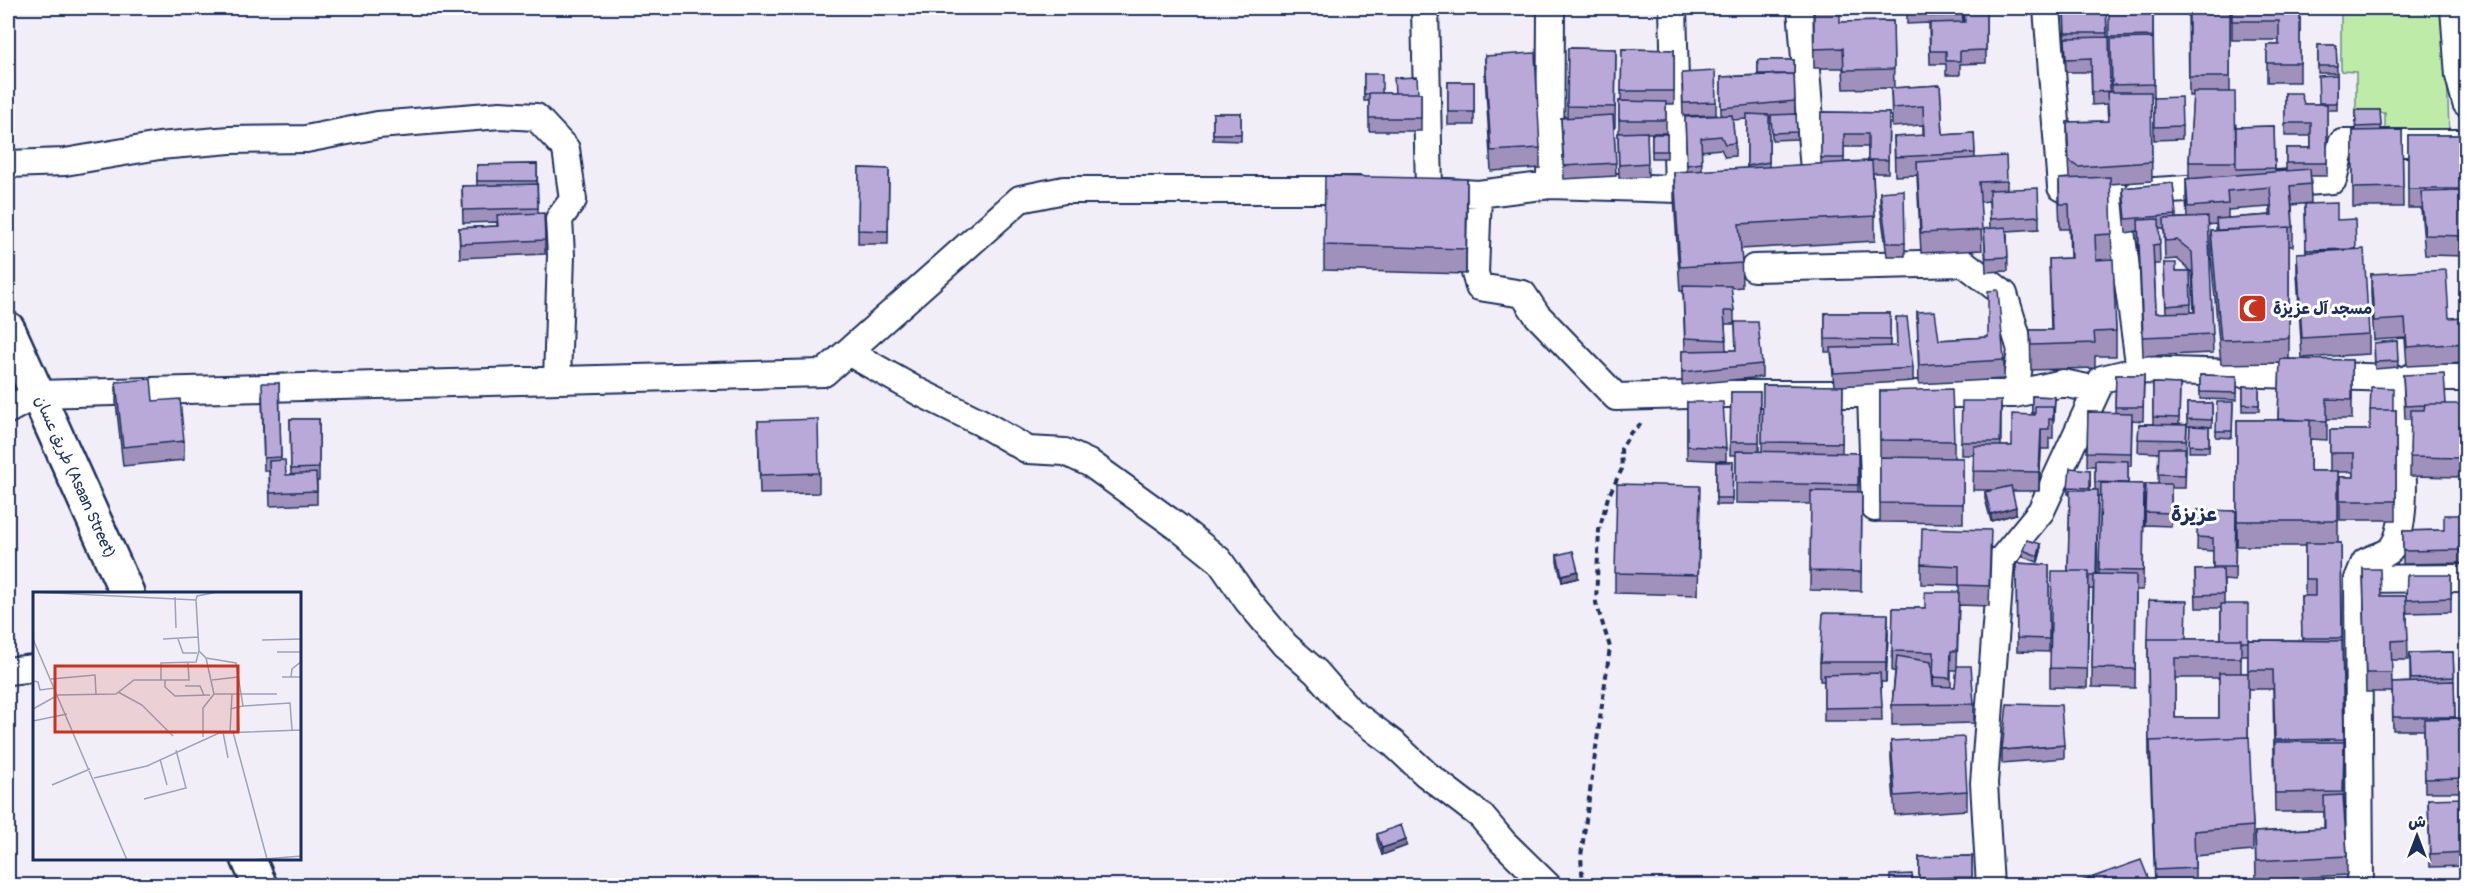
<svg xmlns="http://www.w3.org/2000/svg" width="2474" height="893" font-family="Pangolin,'Playpen Sans Arabic',sans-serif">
<rect width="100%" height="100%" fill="#f1eef7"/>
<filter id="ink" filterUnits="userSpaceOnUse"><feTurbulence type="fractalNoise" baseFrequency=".0167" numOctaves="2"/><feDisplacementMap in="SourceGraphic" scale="12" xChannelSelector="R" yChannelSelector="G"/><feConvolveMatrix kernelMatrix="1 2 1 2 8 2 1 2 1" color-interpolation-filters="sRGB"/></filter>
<g filter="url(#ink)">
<path fill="#beeba8" stroke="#6c8d83" stroke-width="1.5" d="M2341 8H2445L2449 132 2385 133V113L2356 114V72L2341 71Z"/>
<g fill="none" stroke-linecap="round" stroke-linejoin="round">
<defs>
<path id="street" d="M1425 8 1429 190
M1673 8 1678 189
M2454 8 2459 76 2466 103
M8 164 65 162 159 146 230 140 306 139 378 125 500 115 536 117 566 149 573 200 559 219 561 255 557 380
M1799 184 1815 183 1801 8
M2277 184 2333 180 2342 143H2466
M1550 185 1551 8
M1434 191 1478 194 1550 185 1678 189 1709 188
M2139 192 2219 187
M1478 194 1475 273 1479 287 1523 294 1537 315 1616 397 1724 394H2015L2063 383 2097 390
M1754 268 1964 263 2004 294 2021 350 2015 394
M848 352 919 392 980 422 1028 450 1065 452 1091 464 1178 527 1219 560 1247 600 1285 645 1316 672 1350 711 1394 744 1426 774 1481 816 1503 842 1548 886
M2140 370 2394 378C2398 411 2414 527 2390 550 2385 555 2372 558 2365 562L2358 579 2360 886
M2409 378H2466
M1871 395 1875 508
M8 410 37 394 824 373 1020 199 1064 190H1358
M2358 579 2466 578
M8 671 34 668
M1990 886 1984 783 2001 560 2041 511 2102 379 2140 370 2116 194 2078 196 2061 187 2047 8"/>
<path id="secondary" d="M8 329 127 593
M248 858 260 886"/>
</defs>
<use href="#street" stroke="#1b2f5e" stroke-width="30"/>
<use href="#secondary" stroke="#1b2f5e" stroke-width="38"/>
<path stroke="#1b2f5e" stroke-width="4" stroke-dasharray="6 4.5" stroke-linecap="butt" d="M1583 886 1581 856 1610 647 1596 603 1599 530 1608 497 1622 469 1621 449 1631 432 1643 422"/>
<use href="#street" stroke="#fff" stroke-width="26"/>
<use href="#secondary" stroke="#fff" stroke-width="33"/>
</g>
<path fill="#9f91bb" stroke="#1b2f5e" stroke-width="1.5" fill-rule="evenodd" d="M1813 8 1840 22 1893 21 1894 88 1940 85 1943 135 1974 133 1975 158 2007 181V189L2039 216V229L2007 231 2008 271 1986 272 1984 229 1990 228 1989 201 1980 202 1982 250 1921 253 1917 175 1895 176 1894 137 1923 136V125L1892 127 1891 88 1844 89 1843 68H1814Z
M1907 8H1986V63L1960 64V75H1946V64H1930L1929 23 1907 24ZM1962 8H1964V22H1963Z
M2064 8H2106L2107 37H2109L2153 8 2154 97H2151L2152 181 2110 184 2112 259 2116 331V356H2095V368L2031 370 2030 330H2051L2049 259 2070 258 2069 229H2060L2059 204V179L2069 178 2067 141V122L2108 121 2107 104 2092 105 2091 72H2066ZM2109 50H2111L2112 92H2110Z
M2188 8H2230V92L2236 127 2274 126 2275 171 2286 170V148H2311V136H2285V93L2304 104H2319L2337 75V110H2327V176H2310L2311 203 2292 205 2293 227V246H2289V359L2352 360V419H2327V440L2310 439V471H2330V430H2370L2393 410H2396V520H2340V477H2354V472H2338V543H2341L2344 739V796L2347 856V875L2262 880 2256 879 2255 832 2324 828V812H2275L2273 689H2248V737L2253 826V851L2195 856V885H2155L2150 760H2149L2148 639H2221V608H2196L2195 570H2213V551L2197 550 2198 510 2236 511 2235 581 2224 580V604L2248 640H2302L2301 596H2305V546H2237V420H2278L2280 363 2221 364 2211 256V231H2216V224L2208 225 2213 353 2143 356 2138 231 2126 233 2123 201V188L2173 183 2176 218H2187L2186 198V179L2189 178V162L2193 96H2189ZM2270 207V215L2228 218V210ZM2159 229H2164L2165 260 2177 259 2192 272 2194 312H2191L2190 271H2176L2164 263 2166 313H2156L2154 264H2160ZM2241 655H2248V673H2241ZM2175 678H2219V718H2175Z
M2232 8H2300V82H2267V45H2279V40H2232Z
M2318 45H2336L2337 73H2318Z
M1568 48 1616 49 1615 127H1614L1616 176 1564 179 1561 118 1567 117Z
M1622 49 1674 50V104H1666V133H1647L1648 177 1619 178 1618 133H1619V101H1621Z
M1485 56 1540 148V168L1491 171 1485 75Z
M1758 60H1794L1795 114H1796L1797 139 1772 140 1771 117H1769V167L1821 164V112L1889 113 1888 173H1873L1875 216V241L1741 249 1742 287 1731 288 1734 311V324H1725L1726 350H1736L1735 322 1762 364V377L1682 385V351H1685L1683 291H1680L1674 197V172H1687L1685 117 1721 115V77L1758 75ZM1747 119V168L1702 171 1701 151 1721 149 1725 157 1735 156V143L1732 120ZM1844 147H1868V161L1844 162Z
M1364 74 1382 93H1421V131H1369V101H1364Z
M1448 82H1474V125H1448Z
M1682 86 1716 102V115L1683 116Z
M2154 98 2182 126V139L2154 140Z
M2356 110H2380L2381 130H2402L2403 207H2353V131H2356Z
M1213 113H1241V141L1213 140Z
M1652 134H1667V158H1652Z
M2408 135H2460L2461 191H2466V256L2425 255 2421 208H2408Z
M537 164 538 213 545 240V254L460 258 459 228 497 226V222L463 223 462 186H477V165Z
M859 168 889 169 888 244H858Z
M1880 192 1905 243V256H1887L1880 205Z
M1467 204 1466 274 1324 270V245Z
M2305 204 2337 220 2356 250 2369 334V354L2302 358 2297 273V253H2306Z
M2371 274 2449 318 2466 317V363L2407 366 2405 338 2374 340 2371 294Z
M1917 312 1939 340 1988 337 2004 360V379L1919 384Z
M1825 313H1890V347L1897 346 1896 317 1913 368V381L1840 386H1843L1842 453H1858V492H1862L1861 591 1810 590 1811 504 1736 503V455H1730L1731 392H1760L1759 452H1762L1763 385 1834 386 1831 352H1825Z
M2397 341 2398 367 2375 369 2374 343Z
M2116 375H2144L2143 421 2132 420 2131 466H2128V484H2144L2143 590H2136L2135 688 2092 687 2093 589H2089L2087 688 2050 687V668L2068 571 2070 494H2068V487L2090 470V490H2095V466H2087L2088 412 2115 413ZM2098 496H2101L2099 574H2097Z
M2200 375 2237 376V400L2200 399Z
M2403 375 2446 404 2464 424 2462 477 2410 476 2411 419H2405Z
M116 382 184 441V460L123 466 116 402Z
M279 383 281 460 286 475H291L290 419H319V481H317V504L270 506 269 471H264L262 396Z
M2153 383 2180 384 2179 424 2187 425 2185 488H2171V526L2145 525 2146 484H2158L2159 453 2138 452 2139 424H2153Z
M2243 386 2259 387V411H2243Z
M1880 391 1954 441V458H1963V523L1880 522Z
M2032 396 2055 397 2054 420H2053V438H2049V449H2041L2039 491H2012L2016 514 1991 521 1985 499V492L1992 490H1973L1974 455H1961V442L2001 401V446H2012L2032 414Z
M1687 402 1726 448V461L1687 459Z
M2233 402 2232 438 2216 437V431Z
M2187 403H2212V427L2202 426 2209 427V452H2189L2190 426H2187Z
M758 421 819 473V493L760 494Z
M1716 462H1733L1732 505H1716Z
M1700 505 1698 595 1615 593V573Z
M2463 515V563L2403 564V531L2444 530Z
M1991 549 1989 606 1959 605 1957 666 1974 704V723L1892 725V705L1895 671H1892L1893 608H1925L1959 592V585L1921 584V564ZM1951 670H1957L1955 687H1951ZM1932 671H1934L1933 686Z
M2023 550 2041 551 2038 562 2023 557Z
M1557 555 1578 578 1562 582 1557 562Z
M2016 563 2049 565V652L2017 651Z
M2363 569 2381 596H2406L2451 575V612L2407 613 2408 660H2391L2392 683 2410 682V653L2453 652 2455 718H2464L2465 792H2425L2424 730H2393L2392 692H2366Z
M1888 633 1886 682H1881L1882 721H1824V681H1820V662Z
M1891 741 1967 791V810L1895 815 1891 760Z
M2064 745V758L2002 763V750Z
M2428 799 2466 810V866L2430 867Z
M1377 834 1406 846 1382 855 1377 840Z
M1972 856V885H1919V857Z"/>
<path fill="#827698" stroke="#1b2f5e" stroke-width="1.5" d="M1467 179V204L1466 274V249Z
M2041 429V449L2039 491V472Z
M2016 507V514L1991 521V514Z
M2041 544V551L2038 562V556Z
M1578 571V578L1562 582V575Z
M1888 614V633L1886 682V662Z
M1406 840V846L1382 855V848Z"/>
<path fill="#b9a9d9" stroke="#1b2f5e" stroke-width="1.5" d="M1814 8H1840V22L1893 21 1894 69 1844 70 1843 48 1814 49Z
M1929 8H1962L1963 15 1930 16Z
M1964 8H1986V50L1960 51V61H1946V51H1930V23L1965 22Z
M2064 8H2106L2107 33H2065Z
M2109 8H2153V36L2109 37Z
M2189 8H2230V77H2189Z
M2232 8H2300V63H2267V45H2279V21H2232Z
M2109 37 2110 91 2092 92 2091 58 2066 59 2065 38Z
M2153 38 2154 84 2112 85 2111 39Z
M2318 45H2336L2337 66H2318Z
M1568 48 1616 49 1615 107 1567 106Z
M1622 49 1674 50V91H1621Z
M1535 53 1540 148 1491 151 1485 56Z
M1758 60H1794V74H1758Z
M1715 71 1716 102 1683 103 1682 73Z
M1364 74H1382V93H1369V94H1364Z
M1794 74 1795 101 1721 108V77Z
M2337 75V103H2319L2318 76Z
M1417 77 1418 93H1395L1394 78Z
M1448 82H1474V112H1448Z
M1940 85 1943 135 1974 133 1975 153 1895 157 1894 137 1924 135 1923 106 1892 108 1891 88Z
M2107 92H2151L2152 162 2078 167 2069 161 2067 122 2109 121Z
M2193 92H2235L2236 162H2189Z
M1369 93H1421V118H1369Z
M2285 93H2301L2304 104H2327V163H2286V148H2311V123H2285Z
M2181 97 2182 126 2154 127V98Z
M1619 101 1666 102V120H1619Z
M2356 110H2380L2381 126 2356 127Z
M1821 112 1889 113 1888 160H1868V134H1844V158H1821Z
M1213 113H1241V134H1213Z
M1747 114 1769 115V162L1747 166Z
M1796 114 1797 132 1772 133 1771 115Z
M1613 115 1616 163 1564 166 1561 118Z
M1732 115 1735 143 1725 144 1721 136 1701 138 1702 163 1687 165 1685 117Z
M2274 126 2275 168 2236 169V127Z
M2402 130 2403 187 2353 188V131Z
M1647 132 1648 163 1619 165 1618 133Z
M1652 134H1667V151H1652Z
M2408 135H2460L2461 189H2408Z
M2006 156 2007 181 1979 182 1982 230 1921 233 1917 162Z
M1872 161 1875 216 1739 224 1742 263 1680 267 1674 172Z
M537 164V181H477V165Z
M859 168 889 169 888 231 858 230Z
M2310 169 2311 184 2290 186 2293 227 2217 230 2216 219 2272 215 2270 187 2227 191 2228 204 2188 207 2186 179Z
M1325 176 1467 179 1466 249 1324 245Z
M2110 177 2112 234 2095 235 2096 260 2113 259 2116 331 2094 332 2095 343 2031 345 2030 330H2052L2049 259 2071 258 2069 204H2060L2059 179Z
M2173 183 2176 215 2126 219 2123 188Z
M537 184 538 208 463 210 462 186Z
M2038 188 2039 216 1990 219 1989 190Z
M1904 190 1905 243H1887L1880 192Z
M2466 191V236L2425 235 2421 192Z
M2337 203V220L2355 219 2356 249 2306 250 2305 204Z
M544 213 545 240 460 244 459 228 498 226 497 215Z
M2208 217 2213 334 2143 337 2138 220 2159 219 2160 244 2153 245 2156 313 2195 312 2192 252 2177 240 2165 241 2164 219Z
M2006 227 2008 257 1986 258 1984 229Z
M2289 227V338L2221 340 2211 231Z
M2364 249 2369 334 2302 338 2297 253Z
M2164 263H2176V271H2190L2191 304 2166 306Z
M2446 270 2449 318 2466 317V343L2407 347 2405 319 2374 321 2371 274Z
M1683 285 1731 286 1734 311H1724L1726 340 1685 338Z
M1998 290 2004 360 1919 365 1917 312 1935 311 1939 340 1988 337V291Z
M1825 313H1890V340L1825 339Z
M1896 317H1907L1913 368 1834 373 1831 348 1897 346Z
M1735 322H1758L1762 364 1682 372V351L1736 350Z
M2397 341 2398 361 2375 362 2374 343Z
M2280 359 2352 360V400L2327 399V421L2278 419Z
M2444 373 2446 404H2425L2424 405 2405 406 2403 375Z
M2116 375H2144L2143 407H2115Z
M2200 375 2237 376V393L2200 392Z
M151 379 153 401 180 399 184 441 123 447 116 382Z
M262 383H279L281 457 264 458Z
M2153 383 2180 384 2179 418 2153 417Z
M1763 385 1843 386 1842 443 1762 442Z
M2243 386 2259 387V405L2243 404Z
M2371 387 2393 388V410H2370V415Z
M1952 389 1954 441 1880 440V391Z
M1731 392H1760L1759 442H1730Z
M2032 396 2055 397 2054 413H2053V406H2035V413H2032Z
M1962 401H2001L2000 442H1961Z
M1687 402H1723L1726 448 1687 446Z
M2217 402H2233L2232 431H2216Z
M2187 403H2212V420L2187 419Z
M2425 404H2464L2462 458 2410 457 2411 410H2424Z
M2035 406H2053V419H2049V429H2041L2039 472 1973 471 1974 446H2012V414L2035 415Z
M2370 410H2396V501H2340V477H2354V453H2330V430H2370Z
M2088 412 2132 413 2131 453 2087 452Z
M290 419H319V468L291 469Z
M818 419 819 473 760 475 758 421Z
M2237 420H2310V471H2338V521H2237Z
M2139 424 2187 425 2186 440 2138 439Z
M2190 426 2209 427V446L2189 445Z
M2159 448H2185V475L2158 474Z
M1736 451 1858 453V485L1736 483Z
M1880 457 1963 458V504L1880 503Z
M285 460 286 475 316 473 317 491 270 493 269 461Z
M2095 460 2128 461V483L2095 482Z
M1716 462H1733L1732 498H1716Z
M2070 468 2090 470V488L2068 487Z
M2101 483 2144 484 2143 571 2099 570Z
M1617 484 1700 486 1698 575 1615 573Z
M2146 484H2171V513L2145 512Z
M2011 486 2016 507 1991 514 1985 492Z
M2070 490H2098L2096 574H2094V576H2089V571H2068Z
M1811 491 1862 492 1861 572 1810 571Z
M2198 510 2236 511 2235 567H2213V538L2197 537Z
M2444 515H2463V550L2403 551V531L2444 530Z
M1922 528 1991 530 1989 586 1959 585V566L1921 564Z
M2027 540 2041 544 2038 556 2023 550Z
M2305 543H2341L2342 638H2302L2301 596H2315V579H2305Z
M1573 551 1578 571 1562 575 1557 555Z
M2016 563 2049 565V639L2017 638Z
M2223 569 2224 594 2196 595 2195 570Z
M2363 569H2380L2381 596H2406L2408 640 2391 641 2392 673H2366Z
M2052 571H2089L2087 669 2050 668Z
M2094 574 2136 575 2135 669 2092 668Z
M2407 575H2451V598L2406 600Z
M1925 592H1959L1957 651H1951L1950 678 1933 677 1934 652 1892 651 1893 608H1925Z
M2149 600 2187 601 2186 639H2148Z
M2221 604H2248V642H2241V639H2221Z
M1823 613 1888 614 1886 662H1820Z
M2148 639H2241V658H2175V718H2219V673H2248V737L2149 741Z
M2248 640 2342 641 2344 739 2275 740 2273 670H2248Z
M2453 652 2454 677 2411 679 2410 653Z
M1897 656 1931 662 1933 686 1955 687 1957 666H1971L1974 704 1892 705Z
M1880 673 1882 707 1824 708V675Z
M2454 681 2455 717H2393L2392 683Z
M2007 704 2061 705 2064 745 2002 750Z
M2464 718 2465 778 2425 779 2424 719Z
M1964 737 1967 791 1895 796 1891 741Z
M2249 737 2253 826 2194 831 2195 868 2155 870 2150 741Z
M2275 742H2344L2343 792 2275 793Z
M2343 795 2347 856 2256 861 2255 832 2325 828 2324 796Z
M2466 798V852L2430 854 2428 799Z
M1401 825 1406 840 1382 848 1377 834Z
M1972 856V877L1919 878V857Z
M2141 860 2151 885H2084L2082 881Z
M1912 874 1913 885H1890V875Z
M2262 878 2263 885H2212Z"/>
</g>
<defs>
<symbol id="mosque-square" viewBox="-11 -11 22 22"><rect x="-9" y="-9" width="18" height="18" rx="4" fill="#c8321e" stroke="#fff"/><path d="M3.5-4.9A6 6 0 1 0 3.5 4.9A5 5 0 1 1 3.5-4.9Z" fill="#fff"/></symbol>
</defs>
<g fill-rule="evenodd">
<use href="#mosque-square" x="2236" y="292" width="33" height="33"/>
</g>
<g text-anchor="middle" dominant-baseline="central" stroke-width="6" stroke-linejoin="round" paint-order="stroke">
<g font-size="16" font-weight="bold" fill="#1b2f5e" stroke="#fff" text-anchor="start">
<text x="2273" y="309">مسجد آل عزيزة</text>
</g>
<g font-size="16" fill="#1b2f5e" stroke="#fff">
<text transform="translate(75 477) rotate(66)">طريق عسان (Asaan Street)</text>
</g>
<g font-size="20" font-weight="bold" fill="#1b2f5e" stroke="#fff">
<text x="2194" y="514">عزيزة</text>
</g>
</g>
<g transform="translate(33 592)">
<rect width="268" height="268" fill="#f1eef7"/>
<path fill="none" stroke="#9ba2ba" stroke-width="1.5" d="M1 0 163 8 164 4 185 0M142 5 143 36M0 47 94 268M130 47 165 45M145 47 150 61H164M229 48 269 47M166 59 173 66 181 102 170 116V145M244 60H269M173 66 203 71 210 114 197 117M249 85H269M258 85 259 77 269 69M18 87 62 83 63 102M128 88V71L163 70 166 59 163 8M132 88V95L142 104 177 103M179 88 205 85M0 89 5 90 7 98 22 96M152 94H167L171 103M85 100 109 113 140 144M181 102H199L197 140M199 102H244M210 114 257 111 259 138M0 117 25 103 83 102 101 88H156L155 71M205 117 206 140M0 129 34 122M190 140 195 166M200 140 234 267M127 167 134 193M61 186 114 174 186 141 269 138M19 193 57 177M111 207 153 196 143 158M219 268 269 264"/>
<path fill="#c8321e" fill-opacity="0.15" stroke="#c8321e" stroke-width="3" d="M22 74H205V140H22Z"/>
<rect width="268" height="268" fill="none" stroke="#1b2f5e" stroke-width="3"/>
</g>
<rect width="2474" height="893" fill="none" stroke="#fff" stroke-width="30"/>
<rect x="15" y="15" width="2444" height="863" fill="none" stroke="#1b2f5e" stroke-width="2" filter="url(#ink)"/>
<g transform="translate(2417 836)" stroke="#ffffff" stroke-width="4.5" paint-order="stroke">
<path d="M0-4.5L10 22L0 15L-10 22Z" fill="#1b2f5e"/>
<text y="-9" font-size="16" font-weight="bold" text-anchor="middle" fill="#1b2f5e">ش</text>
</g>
</svg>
